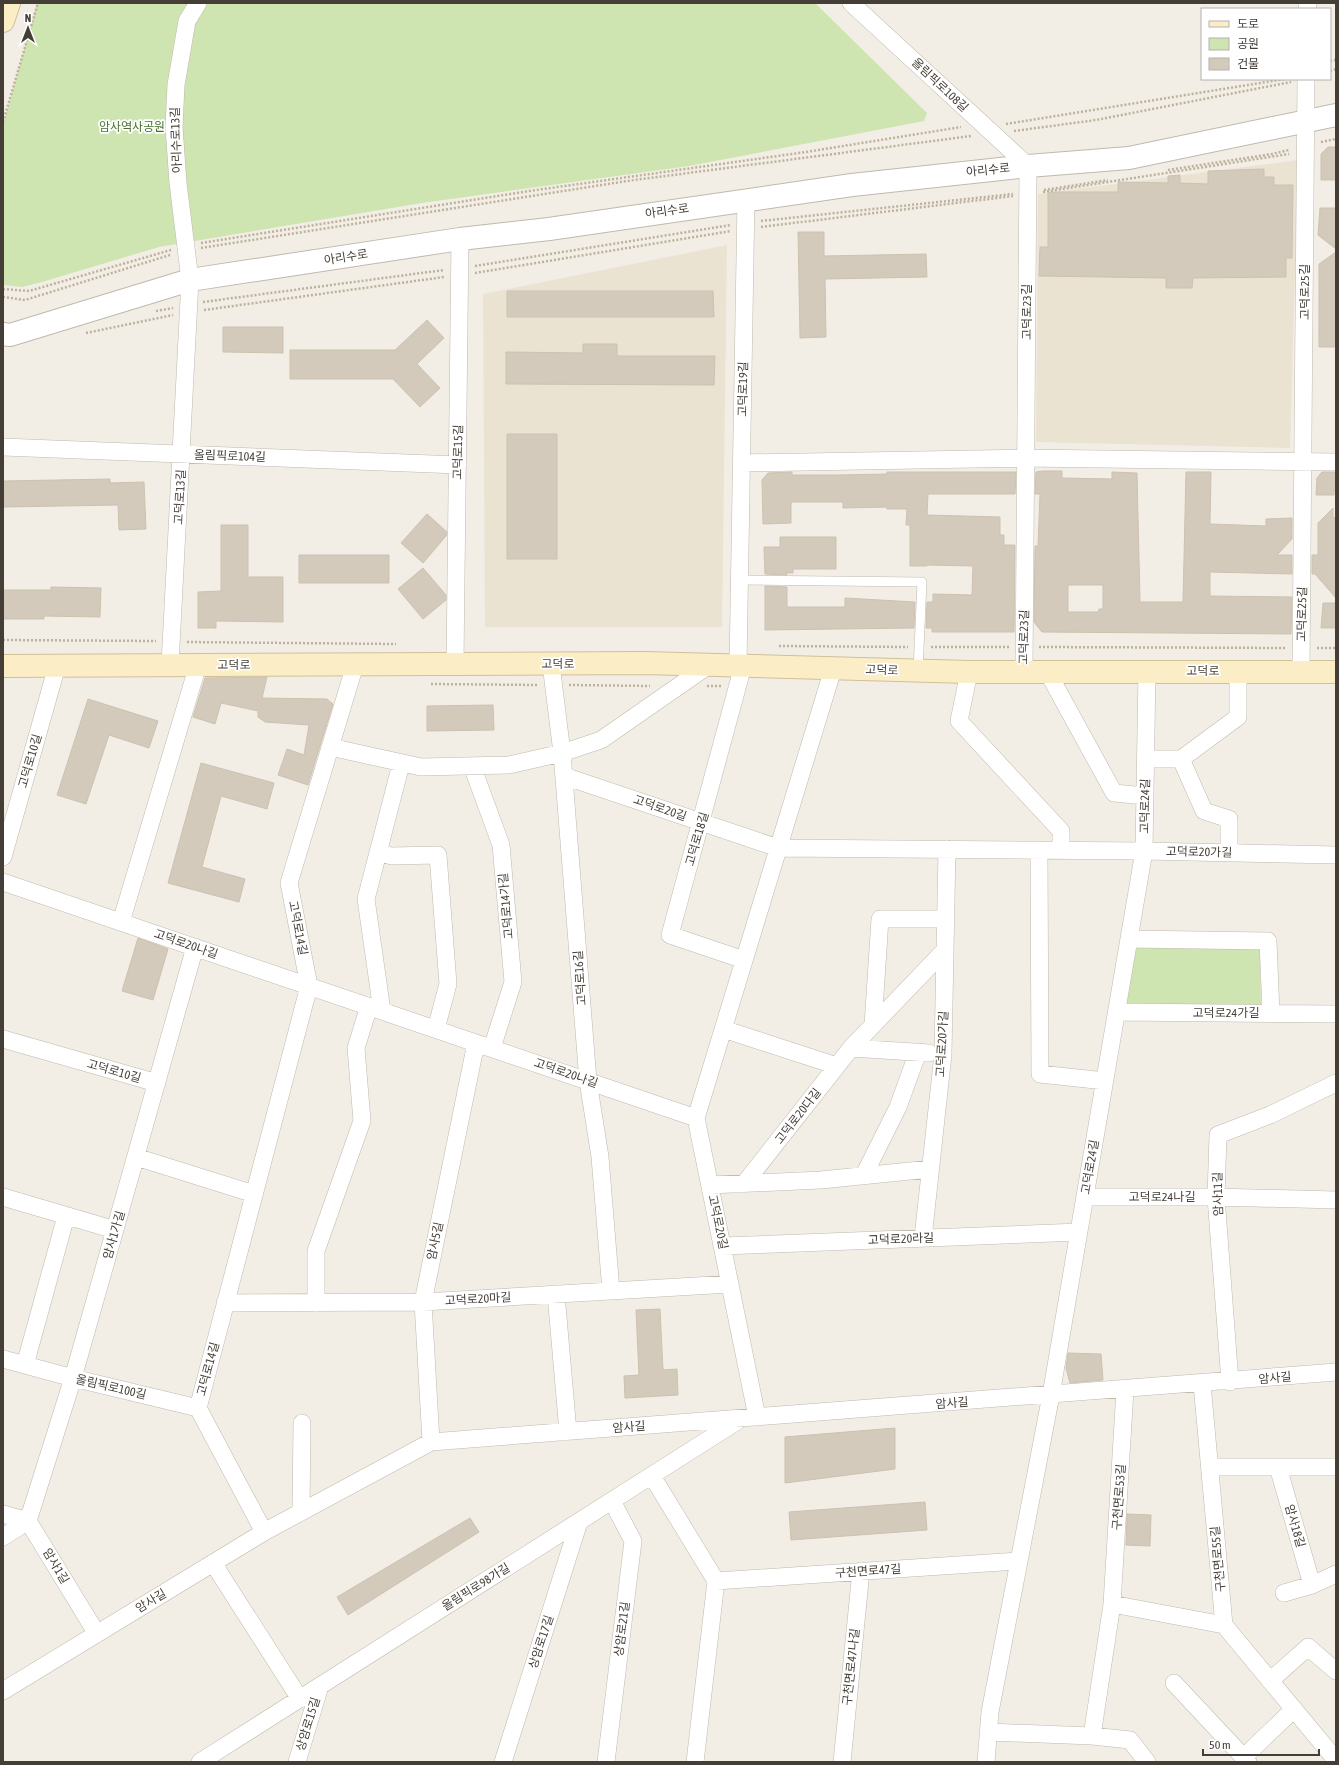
<svg xmlns="http://www.w3.org/2000/svg" width="1339" height="1765" font-family="'Asap Condensed','Noto Sans KR',sans-serif">
<rect width="100%" height="100%" fill="#f2eee6"/>
<path fill="#eae3d1" d="M1298 160 1290 448 1036 442 1038 194Z
M727 245 722 627H485L483 294Z"/>
<path fill="#cee4b1" d="M37 3H815L927 113 924 121 689 166 422 203 159 247 42 282 22 287 3 285V125Z
M1133 946 1260 949 1261 1007 1122 1006Z"/>
<path fill="#d3cabc" stroke="#cdc1b0" fill-rule="evenodd" d="M1328 147H1336V180H1321V154Z
M1264 169V177H1274V185H1293L1292 258H1286V277L1193 278 1192 288H1166V278L1039 276 1040 247H1048V192H1118V182L1168 183V176L1180 175V183L1208 184V171Z
M1320 208H1336V249L1318 235Z
M798 232H824V256L926 254 927 277 825 279 826 337 800 338Z
M1336 252V347H1319V264Z
M507 291H713L714 317H507Z
M427 320 444 338 417 364 440 388 420 407 393 379H290V350H395Z
M223 327H283V353L223 352Z
M583 344H617V356H715L714 385 506 384V352L583 353Z
M507 434H557V559H507Z
M1043 471H1062V478L1112 479V472L1137 473 1140 602H1183L1186 472H1211L1210 524 1266 526V519L1292 518V539L1277 555H1292V574L1210 572V596L1292 597 1291 634 1042 632 1034 622 1035 546H1038L1040 494H1035L1036 472ZM1068 585H1103V609H1099L1098 612H1068Z
M792 472V475H839L887 474V472H1016L1015 494H928L927 515 1000 517V535H1004V545H1015L1014 632H932V628H926L927 602H933V594L972 595 973 566 927 565V566H910V525H906L907 509H887V507L843 508V502H791V523L763 524 762 480 768 473Z
M1322 472H1336V491H1334V495H1316L1317 478Z
M110 479V483L144 482 146 529 119 530 118 505 3 507V481Z
M1333 508V518L1336 517V598L1315 574H1312V555H1318V523Z
M427 514 447 532 446 536 423 563 401 543Z
M221 525H248V577H283V622L216 621V628H198V592L221 591Z
M780 537H836V569H793V573H786L787 575 765 574 764 547H780Z
M299 555H389V583H299Z
M423 568 446 595V600L423 619 398 589Z
M765 586 787 587V607H845V598L915 602 914 628 765 630Z
M51 587 101 588 100 617 44 616V619H3V590H51Z
M1323 603H1336V628H1321Z
M267 677 262 698 327 699 333 704 308 785 278 775 287 749 304 755 309 725 265 722 258 717V711L221 703 215 724 193 717 205 678Z
M88 699 158 721 149 748 109 735 86 804 57 795Z
M493 705 494 730 427 731V706Z
M201 763 274 783 267 809 221 796 202 867 245 879 239 902 168 883Z
M138 938 168 949 153 1000 122 991Z
M660 1309 663 1370 677 1369 678 1395 625 1398 624 1376 639 1375 636 1310Z
M1068 1353 1101 1354 1103 1380 1070 1383 1066 1368Z
M895 1428V1469L785 1483V1437Z
M925 1502 927 1530 791 1540 789 1512Z
M1127 1514 1151 1515 1150 1546 1126 1545Z
M470 1518 479 1532 348 1615 337 1597Z"/>
<g fill="none" stroke-linecap="round" stroke-linejoin="round">
<defs>
<path id="service" d="M739 580 922 582 918 671"/>
<path id="minor" d="M851 3 1028 166 1024 671
M1307 9 1308 3
M3 447 458 465
M741 463 1026 458 1336 462
M455 664 460 239
M551 664 562 753 588 1081 600 1157 611 1291
M170 665 190 280 178 183 174 127 176 85 187 21 198 3
M738 666 746 199
M743 666 670 935 744 960
M1047 671 1114 793 1145 796
M1301 671 1306 79
M969 672 959 721 1061 831V850
M330 747 421 767 509 765 562 753 601 740 709 665
M1145 759H1181L1238 717V671
M1181 759 1204 811 1229 819V852
M472 766 501 845 513 982 492 1048
M564 776 778 848 1144 851 1336 855
M1039 850 1040 1074 1105 1081
M378 852 391 856 438 855 448 984 436 1029
M3 857 57 666
M3 882 696 1118
M121 922 198 665
M1129 939 1268 941 1271 1013
M382 1011 366 899 401 764
M1117 1012 1336 1014
M873 1025 880 919H946
M723 1029 837 1066
M3 1039 157 1083
M851 1048 929 1053
M136 1157 254 1194
M864 1175 898 1107 918 1052
M744 1184 851 1048 945 950
M710 1185 821 1180 930 1169
M3 1197 115 1230
M1085 1197H1216L1336 1200
M923 1238 943 1054 947 849
M723 1246 1079 1232
M556 1294 568 1432
M225 1303 423 1302 730 1284
M316 1303V1251L362 1121 356 1048 369 1006
M3 1359 73 1378 198 1408
M25 1365 66 1216
M1230 1382 1216 1197 1218 1135 1270 1115 1336 1083
M1202 1384 1224 1625 1336 1760
M757 1417 696 1118 833 669
M431 1442 423 1302 476 1043
M1210 1467H1336
M1278 1467 1312 1585
M652 1476 716 1581 695 1762
M301 1512 302 1423
M3 1514 28 1521 97 1634
M264 1532 198 1408 309 986 289 883 355 665
M3 1537 28 1521 73 1378 195 947
M213 1563 300 1699
M716 1581 1019 1561
M1284 1593 1312 1585 1336 1574
M1112 1604 1224 1625
M1270 1681 1308 1647 1336 1671
M1174 1683 1248 1762
M3 1691 264 1532 431 1442 1336 1372
M988 1732 1092 1736 1112 1604 1125 1390
M1092 1736 1130 1740 1147 1762
M1244 1757 1294 1709
M200 1762 739 1420
M297 1762 320 1686
M503 1762 579 1522
M606 1762 633 1541 612 1501
M842 1762 861 1571
M986 1762 990 1712 1051 1395 1144 851 1147 671"/>
<path id="tertiary" d="M3 334 10 335 190 280 460 239 549 229 852 185 1028 166 1129 158 1336 115"/>
<path id="secondary" d="M3 21 9 3
M3 666 644 663 969 672H1336"/>
</defs>
<use href="#service" stroke="#c0b9ac" stroke-width="10"/>
<use href="#minor" stroke="#c0b9ac" stroke-width="18"/>
<use href="#tertiary" stroke="#c0b9ac" stroke-width="24"/>
<use href="#secondary" stroke="#cfc098" stroke-width="24"/>
<path stroke="#beb19b" stroke-width="2.5" stroke-dasharray="2 2" stroke-linecap="butt" d="M1330 61 1336 60
M1330 71 1336 69
M3 122 38 3
M1006 124 1285 79
M1014 131 1096 120 1291 82
M1321 142 1336 139
M1168 170 1272 154 1289 150
M1044 190 1108 180
M1043 192 1289 154
M761 221 1013 194
M761 227 1013 196
M201 243 529 191 806 152 961 127
M201 248 627 181 971 136
M475 266 731 225
M475 273 731 231
M3 289 29 291 171 250
M3 297 25 300 170 255
M203 302 444 270
M204 310 444 277
M156 311 173 308
M86 333 173 315
M3 640 156 641
M187 642 396 644
M779 646 908 647
M931 647H1010
M1039 647 1286 648
M1317 648H1336
M431 684 538 685
M569 685 650 686
M707 686H722"/>
<use href="#service" stroke="#fff" stroke-width="9"/>
<use href="#minor" stroke="#fff" stroke-width="17"/>
<use href="#tertiary" stroke="#fff" stroke-width="22"/>
<use href="#secondary" stroke="#fbeec7" stroke-width="22"/>
</g>
<g text-anchor="middle" dominant-baseline="central" stroke-width="3.5" stroke-linejoin="round" paint-order="stroke">
<g font-size="12" fill="#443e36" stroke="#fff">
<text transform="translate(940 85) rotate(43)">올림픽로108길</text>
<text transform="translate(176 140) rotate(-92)">아리수로13길</text>
<text transform="translate(988 170) rotate(-6)">아리수로</text>
<text transform="translate(667 211) rotate(-8)">아리수로</text>
<text transform="translate(346 257) rotate(-9)">아리수로</text>
<text transform="translate(1305 292) rotate(-90)">고덕로25길</text>
<text transform="translate(1027 312) rotate(-90)">고덕로23길</text>
<text transform="translate(743 389) rotate(-89)">고덕로19길</text>
<text transform="translate(458 452) rotate(-89)">고덕로15길</text>
<text transform="translate(230 456) rotate(2)">올림픽로104길</text>
<text transform="translate(180 497) rotate(-87)">고덕로13길</text>
<text transform="translate(1302 614) rotate(-89)">고덕로25길</text>
<text transform="translate(1024 637) rotate(-89)">고덕로23길</text>
<text x="558" y="664">고덕로</text>
<text x="234" y="665">고덕로</text>
<text transform="translate(882 670) rotate(2)">고덕로</text>
<text x="1203" y="671">고덕로</text>
<text transform="translate(30 761) rotate(-74)">고덕로10길</text>
<text transform="translate(1145 806) rotate(-89)">고덕로24길</text>
<text transform="translate(660 808) rotate(19)">고덕로20길</text>
<text transform="translate(697 839) rotate(-74)">고덕로18길</text>
<text transform="translate(1199 852) rotate(1)">고덕로20가길</text>
<text transform="translate(506 906) rotate(-95)">고덕로14가길</text>
<text transform="translate(298 928) rotate(79)">고덕로14길</text>
<text transform="translate(186 944) rotate(19)">고덕로20나길</text>
<text transform="translate(580 978) rotate(-94)">고덕로16길</text>
<text x="1226" y="1013">고덕로24가길</text>
<text transform="translate(942 1044) rotate(-87)">고덕로20가길</text>
<text transform="translate(114 1071) rotate(16)">고덕로10길</text>
<text transform="translate(566 1073) rotate(19)">고덕로20나길</text>
<text transform="translate(798 1116) rotate(-52)">고덕로20다길</text>
<text transform="translate(1090 1167) rotate(-80)">고덕로24길</text>
<text transform="translate(1218 1194) rotate(-91)">암사11길</text>
<text x="1162" y="1197">고덕로24나길</text>
<text transform="translate(718 1222) rotate(78)">고덕로20길</text>
<text transform="translate(114 1235) rotate(-74)">암사1가길</text>
<text transform="translate(901 1239) rotate(-2)">고덕로20라길</text>
<text transform="translate(435 1241) rotate(-78)">암사5길</text>
<text transform="translate(478 1299) rotate(-3)">고덕로20마길</text>
<text transform="translate(208 1369) rotate(-75)">고덕로14길</text>
<text transform="translate(1275 1378) rotate(-5)">암사길</text>
<text transform="translate(111 1387) rotate(13)">올림픽로100길</text>
<text transform="translate(952 1403) rotate(-4)">암사길</text>
<text transform="translate(629 1427) rotate(-4)">암사길</text>
<text transform="translate(1119 1497) rotate(-86)">구천면로53길</text>
<text transform="translate(1295 1526) rotate(74)">암사18길</text>
<text transform="translate(1218 1559) rotate(-95)">구천면로55길</text>
<text transform="translate(56 1566) rotate(59)">암사1길</text>
<text transform="translate(868 1571) rotate(-4)">구천면로47길</text>
<text transform="translate(476 1587) rotate(-32)">올림픽로98가길</text>
<text transform="translate(151 1601) rotate(-31)">암사길</text>
<text transform="translate(622 1629) rotate(-83)">상암로21길</text>
<text transform="translate(541 1642) rotate(-72)">상암로17길</text>
<text transform="translate(851 1667) rotate(-84)">구천면로47나길</text>
<text transform="translate(308 1724) rotate(-73)">상암로15길</text>
</g>
<g font-size="12" fill="#48722d" stroke="#fff">
<text x="132" y="127">암사역사공원</text>
</g>
</g>
<rect width="1339" height="1765" fill="none" stroke="#443e36" stroke-width="8"/>
<rect x="1201" y="8" width="130" height="72" fill="#ffffff" stroke="#b4b2af"/>
<rect x="1209" y="21" width="20" height="6" fill="#fbeec7" stroke="#b4b2af"/>
<text x="1237" y="28" font-size="12" fill="#443e36">도로</text>
<rect x="1209" y="38" width="20" height="12" fill="#cee4b1" stroke="#b4b2af"/>
<text x="1237" y="48" font-size="12" fill="#443e36">공원</text>
<rect x="1209" y="58" width="20" height="12" fill="#d3cabc" stroke="#b4b2af"/>
<text x="1237" y="68" font-size="12" fill="#443e36">건물</text>
<g transform="translate(28 28)" stroke="#ffffff" stroke-width="3" paint-order="stroke">
<path d="M0-3L7 15L0 10L-7 15Z" fill="#443e36"/>
<text y="-6" font-size="11" font-weight="bold" text-anchor="middle" fill="#443e36">N</text>
</g>
<path d="M1203 1749v6h116v-6" fill="none" stroke="#443e36" stroke-width="2"/>
<text x="1209" y="1749" font-size="12" fill="#443e36" stroke="#ffffff" stroke-width="3" paint-order="stroke">50 m</text>
</svg>
